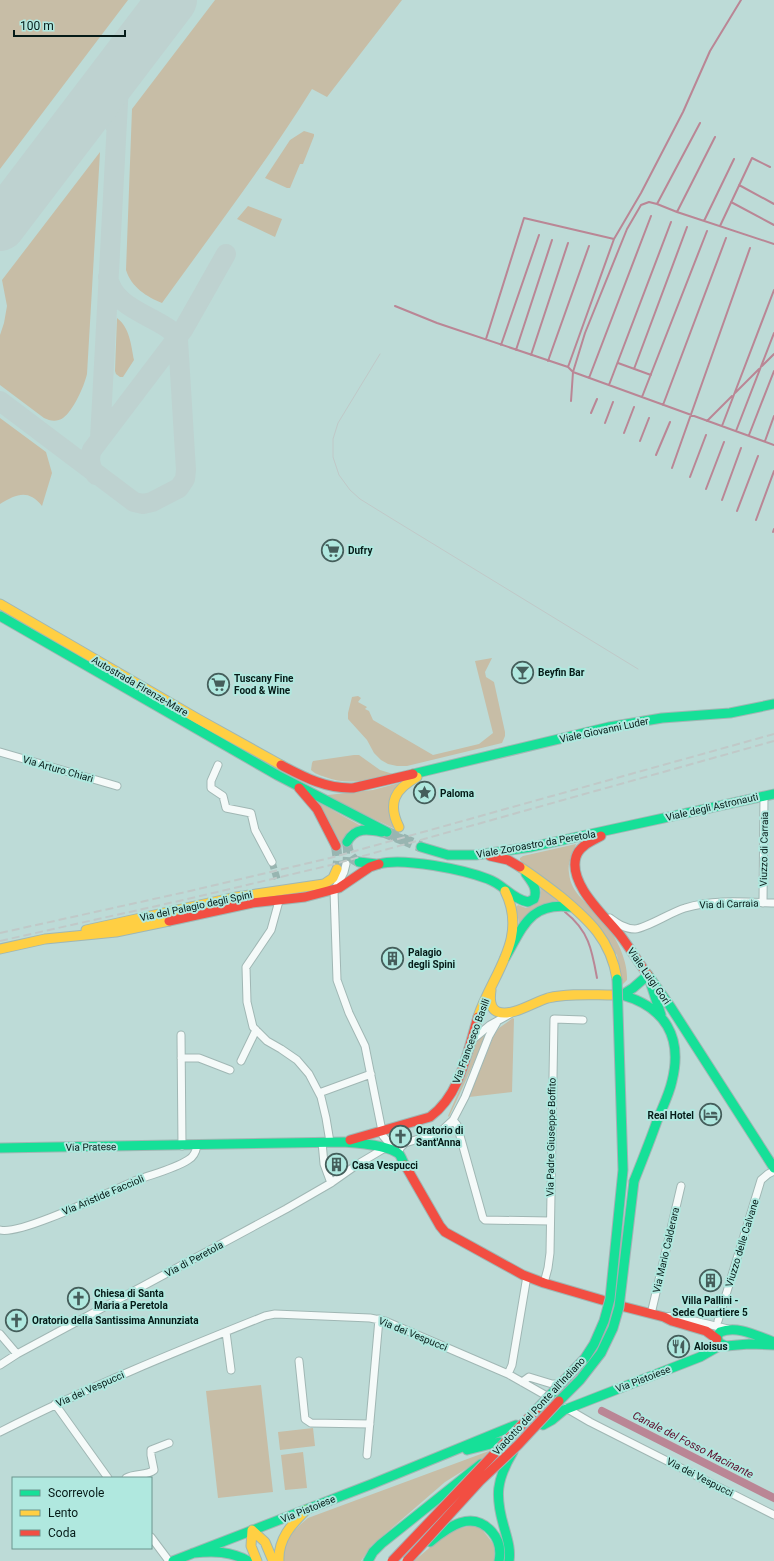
<svg xmlns="http://www.w3.org/2000/svg" width="774" height="1561" font-family="Roboto,sans-serif">
<rect width="100%" height="100%" fill="#bddbd7"/>
<path fill="#c7bda6" d="M0 0H128L0 169Z
M215 0H402L327 97 312 89C266 163 213 232 162 303 147 297 131 287 126 270L132 109Z
M304 131 314 134V136L303 164H300L290 188H287L265 178 290 140Z
M100 152 87 374C84 387 73 411 63 418 57 422 50 421 44 418L0 385V335L4 323 7 306 2 280Z
M248 206 282 219 275 237 237 219Z
M117 318C130 328 131 345 134 360L123 377H120L116 374 115 371Z
M0 418 46 452 52 473 42 506C28 489 17 494 0 504Z
M492 658 485 672 486 677 494 682 505 732V736L502 743 407 766H397L388 764 381 760 374 753 367 740 348 719V713L352 697 358 696 361 698 358 702 367 707 365 709 369 711 373 720 433 755 479 744 493 733 475 661Z
M354 755H359L380 770 393 774C370 780 348 786 325 777 320 775 315 774 311 770L312 763 313 761Z
M399 783 393 828 328 797V795L373 790Z
M317 802H318L361 826C349 829 345 831 344 844L342 845Z
M576 844C573 854 567 862 569 873 571 895 589 903 602 919 615 935 628 959 627 980L622 985 617 955 520 860V858L523 856Z
M541 888 560 899 519 923 516 907 518 905 526 908C537 906 542 900 541 888Z
M513 1018 514 1019 512 1092 469 1097 494 1035 499 1028Z
M489 1030 449 1117 448 1116 468 1070 477 1040Z
M261 1385 273 1492 218 1498 206 1391Z
M313 1428 315 1446 280 1450 278 1432Z
M489 1451 482 1459 445 1482 371 1546 361 1561H284C282 1542 294 1529 308 1518Z
M303 1452 307 1488 285 1490 281 1455Z
M474 1525 481 1528 495 1546 494 1561H414L449 1531Z"/>
<g fill="none" stroke-linecap="round" stroke-linejoin="round">
<path stroke="#ba8695" stroke-width="2" d="M739 185 774 204
M731 202 774 225
M657 204 700 123
M677 212 715 137
M704 221 734 159
M720 226 752 158 770 167
M395 306 437 323 568 367 573 372 774 445
M486 339 524 218 614 239
M501 345 539 235
M516 350 552 240
M531 355 568 243
M548 361 589 246
M618 363 651 375
M762 366 774 354
M568 367 614 239 641 193 683 112 710 51 741 0
M634 369 687 227
M589 378 651 216
M609 385 671 222
M735 393 759 369
M642 397 707 231
M571 401 573 372 585 333 627 229 641 205 649 202 657 204 677 212 774 244
M663 405 726 238
M591 413 597 399
M707 421 732 396
M605 423 613 402
M722 426 774 290
M736 431 774 333
M624 433 634 407
M749 435 774 371
M640 441 649 418
M765 441 774 416
M656 455 670 422
M672 468 750 248
M690 477 706 435
M706 489 724 442
M722 500 741 448
M737 511 758 456
M756 520 774 471
M773 532 774 529
M565 912C589 931 592 950 597 978"/>
<path stroke="#ba8695" stroke-width="8" d="M602 1411 774 1498"/>
<path stroke="#bed2d0" stroke-width="20" d="M78 124C92 112 109 104 116 128
M0 401 134 502 143 504 152 502 179 488 185 479 186 470 178 340 175 334 169 329C148 314 113 306 108 277
M100 439 119 84 125 65 134 50
M96 475C90 467 88 459 92 450L183 330 226 254"/>
<path stroke="#bed2d0" stroke-width="50" d="M0 226 172 0"/>
<path stroke="#98b5b1" stroke-width="7" stroke-dasharray="7 3.5" stroke-linecap="butt" d="M272 862 278 882
M346 864 347 842"/>
<path stroke="#98b5b1" stroke-width="10" stroke-dasharray="10 5" stroke-linecap="butt" d="M382 832 403 840
M347 842C348 852 350 859 359 862
M336 846 338 861 337 869"/>
<path stroke="#98b5b1" stroke-width="11" stroke-dasharray="11 5.5" stroke-linecap="butt" d="M387 832 421 847"/>
<defs>
<path id="street" d="M0 752 117 786
M218 765 211 781V788L223 796 226 808 251 813 255 830 272 862
M346 864 344 872 334 891 337 980 349 1013 365 1046 383 1136 397 1152
M279 901 271 930 246 967 247 1002 253 1027 267 1041 281 1049 297 1060 309 1074 321 1097 326 1118 330 1142
M763 903 764 796
M610 918C617 923 625 929 635 929 647 928 671 912 685 908 713 899 745 902 774 903
M181 1035 182 1146
M472 1040 490 1025 510 1014
M181 1058H199L230 1070
M241 1061 256 1030
M319 1093 371 1074
M453 1120 457 1125 483 1218 485 1220 550 1221
M322 1142 324 1164 331 1183
M399 1154 400 1148 405 1143 439 1133 453 1120 465 1097 489 1036 497 1022
M0 1230C20 1236 113 1190 137 1180 153 1174 174 1169 188 1160 194 1157 196 1152 197 1145
M544 1283 548 1268 550 1253 554 1019 583 1020
M651 1314 681 1186
M664 1317 674 1316 728 1329
M718 1321 761 1180 768 1174 774 1171
M226 1332 231 1370
M0 1334 17 1354
M299 1361 305 1419 311 1423 370 1424
M0 1365 17 1354 286 1209 331 1183 358 1164 385 1148
M508 1374 512 1365 527 1276
M522 1382 529 1377 552 1384H562
M55 1404 108 1478
M566 1408 590 1422 774 1515
M0 1432C86 1388 175 1352 265 1316L275 1314 370 1318 385 1321 508 1374 545 1395
M367 1455 379 1319
M126 1478C135 1473 147 1476 154 1470L151 1455V1450L169 1443
M151 1537 169 1561"/>
<path id="fast" d="M0 616 277 775
M413 774 609 727 662 718 730 713 774 704
M277 775 387 832
M347 842C355 827 368 829 382 832
M421 847 448 855H476L531 847 774 794
M359 862 376 864
M379 864C403 857 465 870 488 879 503 884 512 899 528 902L534 899C538 889 532 882 526 874
M505 958C523 927 530 901 572 907
M648 975 661 1015
M622 995 633 988 648 975 670 1006 774 1168
M622 995C665 1007 683 1037 672 1081 669 1095 662 1108 657 1121 650 1141 642 1161 634 1181
M0 1148 344 1142C357 1143 389 1145 399 1154 401 1156 403 1162 405 1165
M774 1342C757 1336 738 1325 720 1332L717 1337 719 1343 726 1346 749 1344 774 1345
M554 1411 564 1410 700 1357 721 1345
M543 1425 552 1420 564 1410
M467 1450 499 1442
M430 1542C448 1527 472 1509 492 1532 499 1540 501 1551 499 1561
M193 1553C213 1551 231 1551 248 1561
M173 1561 372 1484 516 1425
M368 1561 373 1552 381 1544 481 1464
M509 1561C511 1549 507 1538 504 1527 495 1496 496 1480 513 1452"/>
<path id="slow" d="M0 604 198 719 281 765
M399 827C387 803 395 789 417 777
M520 867C534 876 547 886 560 896 589 920 611 940 617 979
M86 930 236 897 324 884 333 878 337 869
M0 949 45 939 116 932 169 921
M491 990C490 997 489 1009 498 1012 512 1017 534 1002 548 998 569 993 592 995 613 995
M478 1017C492 974 529 939 505 891
M257 1561 251 1546 252 1530 265 1542 273 1561
M279 1561C278 1539 291 1525 306 1510"/>
<path id="jam" d="M281 765C304 777 326 789 353 788L413 774
M299 788 317 809 336 846
M601 836C592 841 579 846 576 857 568 884 605 916 620 935 630 948 638 962 648 975
M490 856 508 860 520 867
M169 921 252 903 305 897 339 888 370 867 379 864
M350 1140 430 1117C461 1094 467 1052 478 1017
M405 1165 440 1226 445 1232 523 1275 544 1283 602 1300
M621 1306 664 1317 672 1321 706 1331 717 1339"/>
</defs>
<use href="#street" stroke="#a0b7b4" stroke-width="9"/>
<use href="#fast" stroke="#a0b7b4" stroke-width="11"/>
<use href="#slow" stroke="#a0b7b4" stroke-width="11"/>
<use href="#jam" stroke="#a0b7b4" stroke-width="11"/>
<use href="#street" stroke="#f5faf9" stroke-width="7"/>
<use href="#fast" stroke="#16e098" stroke-width="9"/>
<use href="#slow" stroke="#ffcf43" stroke-width="9"/>
<use href="#jam" stroke="#f24e42" stroke-width="9"/>
<path stroke="#c0c9c8" stroke-width="1" d="M380 354 338 423 333 439V457L339 475 350 490 360 499 394 520 638 669"/>
<path stroke="#c0c9c8" stroke-width="2" stroke-dasharray="8 4" stroke-linecap="butt" d="M0 933 190 891 330 858 774 734
M0 941 192 898 331 865 774 741"/>
<defs>
<path id="fast-bridge" d="M559 1401 580 1380 601 1353 613 1328 619 1307 634 1181
M536 1410 585 1358 594 1344 604 1321 610 1299 623 1170 617 979"/>
<path id="jam-bridge" d="M392 1561 536 1410
M407 1561 480 1481 518 1445 559 1401"/>
</defs>
<use href="#fast-bridge" stroke="#a4b0b5" stroke-width="11" stroke-linecap="butt"/>
<use href="#jam-bridge" stroke="#a4b0b5" stroke-width="11" stroke-linecap="butt"/>
<use href="#fast-bridge" stroke="#16e098" stroke-width="9"/>
<use href="#jam-bridge" stroke="#f24e42" stroke-width="9"/>
</g>
<defs>
<symbol id="supermarket-ring" viewBox="-11 -11 22 22"><circle r="9.5" fill="#b0e8df" stroke="#455e5b" stroke-width="1.5"/><path d="M-6-5.5h2.5l.6 2H6L4.5 2H-2.5L-4.4-4H-6ZM-1.5 3.2a1.3 1.3 0 1 0 .1 0ZM3 3.2a1.3 1.3 0 1 0 .1 0Z" fill="#455e5b"/></symbol>
<symbol id="bar-ring" viewBox="-11 -11 22 22"><circle r="9.5" fill="#b0e8df" stroke="#455e5b" stroke-width="1.5"/><path d="M-6-5H6L.8 .8V4.5H3.5V6h-7V4.5H-.8V.8Z" fill="#455e5b"/></symbol>
<symbol id="sight-ring" viewBox="-11 -11 22 22"><circle r="9.5" fill="#b0e8df" stroke="#455e5b" stroke-width="1.5"/><path d="M0-6L1.8-2.2L6-1.7L2.9 1.2L3.7 5.4L0 3.3L-3.7 5.4L-2.9 1.2L-6-1.7L-1.8-2.2Z" fill="#455e5b"/></symbol>
<symbol id="building-ring" viewBox="-11 -11 22 22"><circle r="9.5" fill="#b0e8df" stroke="#455e5b" stroke-width="1.5"/><path d="M-4-6H4V6H1V3H-1V6H-4ZM-2.5-4.3h1.7v1.8h-1.7ZM.8-4.3h1.7v1.8H.8ZM-2.5-1h1.7V.8h-1.7ZM.8-1h1.7V.8H.8Z" fill="#455e5b"/></symbol>
<symbol id="hotel-ring" viewBox="-11 -11 22 22"><circle r="9.5" fill="#b0e8df" stroke="#455e5b" stroke-width="1.5"/><path d="M-6-4.5h1.5V1H6V5H4.5V3h-9V5H-6ZM-4 0a1.8 1.8 0 1 1 3.6 0ZM.5 0V-2.5h3Q6-2.5 6 0Z" fill="#455e5b"/></symbol>
<symbol id="church-ring" viewBox="-11 -11 22 22"><circle r="9.5" fill="#b0e8df" stroke="#455e5b" stroke-width="1.5"/><path d="M-1.2-6h2.4v3.5h3.3v2.4h-3.3V6h-2.4V-.1h-3.3v-2.4h3.3Z" fill="#455e5b"/></symbol>
<symbol id="restaurant-ring" viewBox="-11 -11 22 22"><circle r="9.5" fill="#b0e8df" stroke="#455e5b" stroke-width="1.5"/><path d="M-5-6h1v4h1v-4h1v4h1v-4h1v5L-1.5 .5V6h-2V.5L-5-1ZM5-6V6H3V1.5H1.5Q1.5-4 5-6Z" fill="#455e5b"/></symbol>
</defs>
<g fill-rule="evenodd">
<use href="#supermarket-ring" x="320" y="538" width="25" height="25"/>
<use href="#bar-ring" x="510" y="660" width="25" height="25"/>
<use href="#supermarket-ring" x="206" y="672" width="25" height="25"/>
<use href="#sight-ring" x="412" y="780" width="25" height="25"/>
<use href="#building-ring" x="380" y="946" width="25" height="25"/>
<use href="#hotel-ring" x="698" y="1102" width="25" height="25"/>
<use href="#church-ring" x="388" y="1124" width="25" height="25"/>
<use href="#building-ring" x="324" y="1152" width="25" height="25"/>
<use href="#building-ring" x="698" y="1268" width="25" height="25"/>
<use href="#church-ring" x="66" y="1286" width="25" height="25"/>
<use href="#church-ring" x="4" y="1308" width="25" height="25"/>
<use href="#restaurant-ring" x="666" y="1334" width="25" height="25"/>
</g>
<g text-anchor="middle" dominant-baseline="central" stroke-width="4" stroke-linejoin="round" paint-order="stroke">
<g font-size="10" font-weight="bold" fill="#051b18" stroke="#b0e8df" text-anchor="start">
<text x="348" y="550">Dufry</text>
<text x="538" y="672">Beyfin Bar</text>
<text x="234" y="678">Tuscany Fine<tspan x="234" dy="12">Food &amp; Wine</tspan></text>
<text x="440" y="793">Paloma</text>
<text x="408" y="952">Palagio<tspan x="408" dy="12">degli Spini</tspan></text>
<text x="694" y="1115" text-anchor="end">Real Hotel</text>
<text x="416" y="1130">Oratorio di<tspan x="416" dy="12">Sant'Anna</tspan></text>
<text x="352" y="1165">Casa Vespucci</text>
<text x="94" y="1293">Chiesa di Santa<tspan x="94" dy="12">Maria a Peretola</tspan></text>
<text x="710" y="1300" text-anchor="middle">Villa Pallini -<tspan x="710" dy="12">Sede Quartiere 5</tspan></text>
<text x="32" y="1320">Oratorio della Santissima Annunziata</text>
<text x="694" y="1346">Aloisus</text>
</g>
<g font-size="10" fill="#051b18" stroke="#b0e8df">
<text transform="translate(140 686) rotate(30)">Autostrada Firenze-Mare</text>
<text transform="translate(604 730) rotate(-12)">Viale Giovanni Luder</text>
<text transform="translate(58 769) rotate(16)">Via Arturo Chiari</text>
<text transform="translate(712 807) rotate(-13)">Viale degli Astronauti</text>
<text transform="translate(536 844) rotate(-10)">Viale Zoroastro da Peretola</text>
<text transform="translate(764 849) rotate(-89)">Viuzzo di Carraia</text>
<text transform="translate(729 904) rotate(-2)">Via di Carraia</text>
<text transform="translate(196 906) rotate(-12)">Via del Palagio degli Spini</text>
<text transform="translate(649 976) rotate(55)">Viale Luigi Gori</text>
<text transform="translate(471 1041) rotate(-70)">Via Francesco Basili</text>
<text transform="translate(551 1137) rotate(-89)">Via Padre Giuseppe Boffito</text>
<text transform="translate(91 1147) rotate(-1)">Via Pratese</text>
<text transform="translate(103 1195) rotate(-23)">Via Aristide Faccioli</text>
<text transform="translate(742 1243) rotate(-73)">Viuzzo delle Calvane</text>
<text transform="translate(666 1250) rotate(-77)">Via Mario Calderara</text>
<text transform="translate(194 1259) rotate(-28)">Via di Peretola</text>
<text transform="translate(413 1334) rotate(22)">Via dei Vespucci</text>
<text transform="translate(643 1379) rotate(-21)">Via Pistoiese</text>
<text transform="translate(90 1389) rotate(-24)">Via dei Vespucci</text>
<text transform="translate(539 1406) rotate(-47)">Viadotto del Ponte all'Indiano</text>
<text transform="translate(700 1477) rotate(27)">Via dei Vespucci</text>
<text transform="translate(308 1509) rotate(-22)">Via Pistoiese</text>
</g>
<g font-size="11" font-style="italic" fill="#5c0a2a" stroke="#b0e8df">
<text transform="translate(693 1445) rotate(27)">Canale del Fosso Macinante</text>
</g>
</g>
<rect x="12" y="1477" width="140" height="72" fill="#b0e8df" stroke="#6c968f"/>
<rect x="20" y="1490" width="20" height="6" fill="#16e098" stroke="#6c968f"/>
<text x="48" y="1497" font-size="12" fill="#051b18">Scorrevole</text>
<rect x="20" y="1510" width="20" height="6" fill="#ffcf43" stroke="#6c968f"/>
<text x="48" y="1517" font-size="12" fill="#051b18">Lento</text>
<rect x="20" y="1530" width="20" height="6" fill="#f24e42" stroke="#6c968f"/>
<text x="48" y="1537" font-size="12" fill="#051b18">Coda</text>
<path d="M14 30v6h111v-6" fill="none" stroke="#051b18" stroke-width="2"/>
<text x="20" y="30" font-size="12" fill="#051b18" stroke="#b0e8df" stroke-width="3" paint-order="stroke">100 m</text>
</svg>
